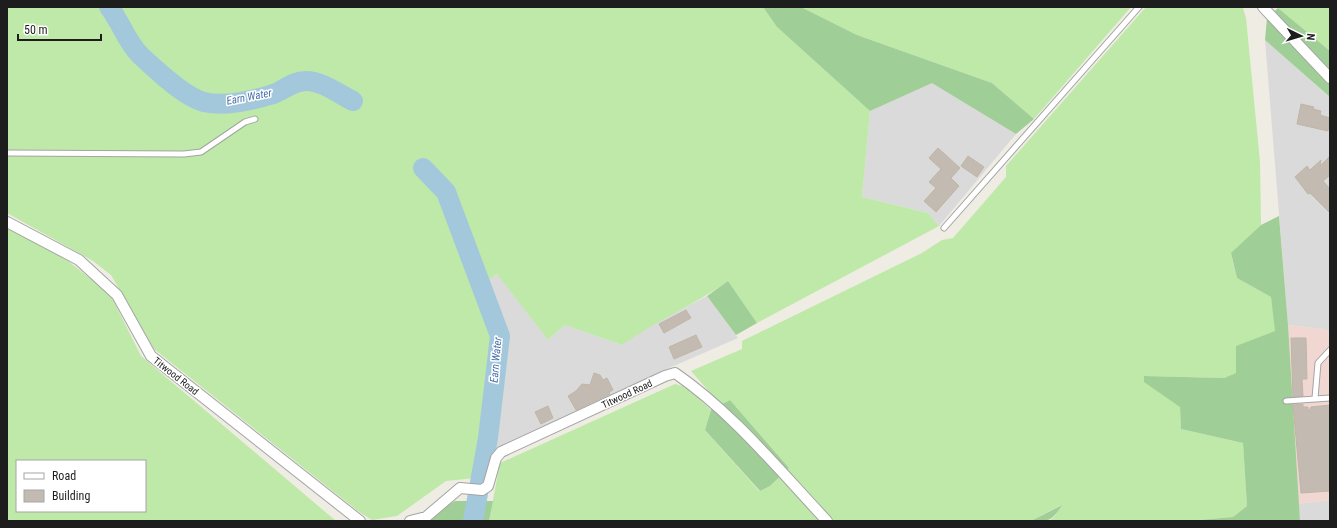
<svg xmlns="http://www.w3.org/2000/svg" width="1337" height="528" font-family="'Roboto Condensed',sans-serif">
<rect width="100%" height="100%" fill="#eeece3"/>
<path fill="#dbdada" d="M1265 40 1330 97V332L1323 329 1288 325Z
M932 82 1016 134 939 226 928 213 862 197 870 111Z
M498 274 548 340 565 325 622 345 644 329 707 296 738 338 660 372 608 401 492 452 499 376 484 282Z
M1330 500V521H1300L1298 504Z"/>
<path fill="#f0d7d2" d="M1288 325 1323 329 1330 332V500L1298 504Z"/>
<path fill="#bfe9a8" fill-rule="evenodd" d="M7 7H763L777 27 870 111 862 197 928 213 939 226 757 323 728 281C694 305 656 321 622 345L565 325 548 340 497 274 484 283 499 376 492 452 485 477 446 481 397 516 372 520 358 511 154 349 111 275 93 261 7 213Z
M801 7H1131L1034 119 992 83 857 35Z
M1146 7H1240L1243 8 1246 18 1260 162 1261 225 1231 254 1237 278 1271 297 1276 331 1237 346 1236 373 1224 378 1145 376 1180 407 1181 429 1243 443 1247 506 1233 517 1189 521H1049L1055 516 1061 505 1031 521H834L786 471 789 468 730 400 721 405 691 371 742 349V341L922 253 942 240 953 238 1006 177V166Z
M1260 7H1330V51L1278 8Z
M7 227 68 261 110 294 141 356 336 521H7ZM17 461H145V511H17Z
M675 384 686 387 711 410 705 430 759 491 770 486 780 477 821 521H489L500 463Z"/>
<path fill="#a0ce97" d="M763 7H801L857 35 992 83 1034 119 1016 134 932 83 870 111 777 27Z
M1278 8 1330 51V97L1265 40 1267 18Z
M1279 216 1288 325 1300 521H1189L1233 517 1247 506 1243 443 1181 429 1180 407 1144 382V376L1224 378 1236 373V346L1275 331 1271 297 1237 278 1231 253 1261 225Z
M728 281 757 323 736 335 707 296Z
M730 400 789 468 770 486 760 491 705 430 711 410Z
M455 501H493L489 521H421Z
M1062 505C1052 521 1050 521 1031 521Z"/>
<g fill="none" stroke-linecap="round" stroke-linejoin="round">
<path stroke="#a3c8dc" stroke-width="20" d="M109 7C121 22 126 41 140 55 155 69 184 97 204 102 224 107 250 101 270 95 283 92 291 81 306 81 322 81 339 94 353 101
M423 168 446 192 500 336 488 438 473 521"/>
</g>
<path fill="#c3bbb2" stroke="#c0b5a5" d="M1301 104 1314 107 1313 109 1321 111 1320 115 1330 118 1328 131 1297 124Z
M938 148 960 168 951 178 959 186 936 212 924 201 936 188 929 182 941 169 929 158Z
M968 156 984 167 977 177 961 166Z
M1330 156V175L1323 181 1330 189V213L1310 193 1308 194 1295 177 1307 166 1310 170 1321 160 1320 166Z
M686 310 691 318 664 333 659 324Z
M696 335 702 347 674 359 669 347Z
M1291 338H1306L1307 379H1302L1303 396 1293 397Z
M594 373 600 375 603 380 607 378 613 390 609 392 610 394 576 410 568 396 576 391 582 384 590 385Z
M1303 404V407H1308V412L1311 407 1330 405V491L1301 493 1293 405Z
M548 406 553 418 541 424 535 412Z"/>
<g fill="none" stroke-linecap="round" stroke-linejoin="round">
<defs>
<path id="lane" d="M7 153 184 154 201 152 245 122 255 119
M944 228 1139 7
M1315 398 1318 363 1330 350
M1286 401 1330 398"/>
<path id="street" d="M1263 7 1330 78
M7 222 79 260 117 295 151 356 360 521
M410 521 426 517 460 488 482 490 488 486 496 458 501 452 665 376 675 373C733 413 779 470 827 521"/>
</defs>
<use href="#lane" stroke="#a4a4a4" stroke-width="7"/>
<use href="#street" stroke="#a4a4a4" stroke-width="12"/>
<use href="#lane" stroke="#fff" stroke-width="5"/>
<use href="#street" stroke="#fff" stroke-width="10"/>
</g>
<g text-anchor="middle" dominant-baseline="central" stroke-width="3" stroke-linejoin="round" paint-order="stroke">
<g font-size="10" fill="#1d1d1d" stroke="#fff">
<text transform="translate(176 376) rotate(38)">Titwood Road</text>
<text transform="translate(627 394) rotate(-25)">Titwood Road</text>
</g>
<g font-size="11" font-style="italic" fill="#496ead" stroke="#fff">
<text transform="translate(249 97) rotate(-11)">Earn Water</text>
<text transform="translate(496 360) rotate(-85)">Earn Water</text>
</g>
</g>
<rect width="1337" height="528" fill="none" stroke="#1d1d1d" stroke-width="16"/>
<rect x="16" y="460" width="130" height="52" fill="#ffffff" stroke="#a5a5a5"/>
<rect x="24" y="473" width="20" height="6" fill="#ffffff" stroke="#a5a5a5"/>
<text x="52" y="480" font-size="12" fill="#1d1d1d">Road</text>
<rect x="24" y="490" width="20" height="12" fill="#c3bbb2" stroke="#a5a5a5"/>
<text x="52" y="500" font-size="12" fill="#1d1d1d">Building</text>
<g transform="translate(1301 36) rotate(95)" stroke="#ffffff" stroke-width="3" paint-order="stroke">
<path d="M0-3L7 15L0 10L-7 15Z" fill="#1d1d1d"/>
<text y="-6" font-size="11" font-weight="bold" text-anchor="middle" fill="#1d1d1d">N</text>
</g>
<path d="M18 34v6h83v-6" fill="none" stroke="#1d1d1d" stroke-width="2"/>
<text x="24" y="34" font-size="12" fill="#1d1d1d" stroke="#ffffff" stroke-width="3" paint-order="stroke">50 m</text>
</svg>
